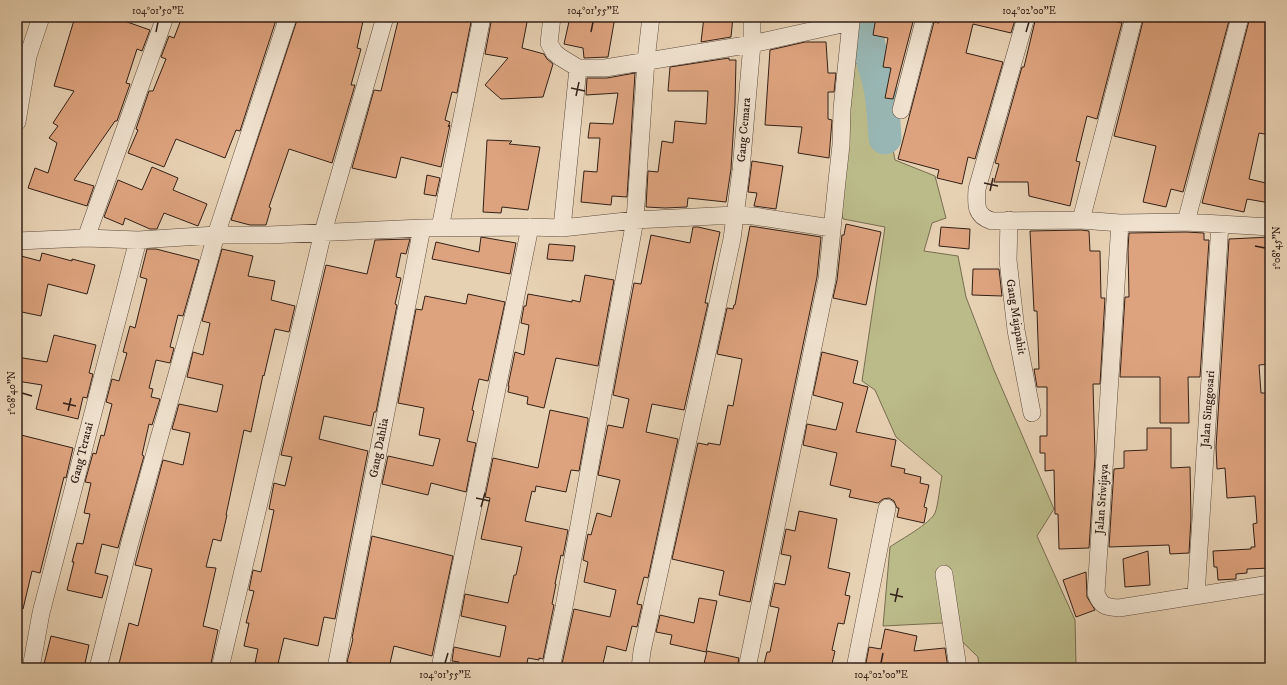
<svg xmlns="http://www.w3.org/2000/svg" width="1287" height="685" font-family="'IM FELL DW Pica',serif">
<rect width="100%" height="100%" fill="#e7d1b3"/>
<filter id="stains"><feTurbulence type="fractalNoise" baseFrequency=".005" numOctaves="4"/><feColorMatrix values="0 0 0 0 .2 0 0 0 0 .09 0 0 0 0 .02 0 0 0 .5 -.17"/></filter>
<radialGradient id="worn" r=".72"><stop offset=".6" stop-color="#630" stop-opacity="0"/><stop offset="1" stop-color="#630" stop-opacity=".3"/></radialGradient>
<path fill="#bbba89" stroke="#776d50" d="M852 58 883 95 895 160 935 176 946 218 932 223 924 251 958 256 966 297 994 370 1054 509 1037 536 1075 620 1076 666 1077 668H979L978 657 943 623 883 626 890 547C901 539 930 524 935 513 938 506 940 485 942 476L896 437 875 390 862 381 885 227 843 219 839 202Z"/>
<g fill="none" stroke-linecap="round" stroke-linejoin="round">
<path stroke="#98b6b3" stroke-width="33" d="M868 17C864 41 875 64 880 88 883 104 884 121 885 138"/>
</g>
<path fill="#dda37e" stroke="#332017" d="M75 17H113L150 30 142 51 137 49 126 83 130 84 117 121H115L74 180 94 186 87 206 28 188 35 168 48 173 57 143 49 138 58 126 53 123 74 91 54 86Z
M182 17H277L240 131 236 130 225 158 176 139 164 167 128 153 138 130 136 129 149 91H153L166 59 161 57 169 36 174 38Z
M298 17H364L357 48 361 49 351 85H355L332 163 289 149 269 207 271 208 266 225H250L231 220Z
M399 17H472L457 93 452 92 445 120 450 122 448 127 450 125 441 167 401 157 396 178 352 168 374 90 381 91Z
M492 17H528L522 48 544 54 547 59 553 64 543 97 501 99 485 85 508 58 485 54Z
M570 17H615L608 57 584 58 583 48 564 44Z
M704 17H733L731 37 701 42Z
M876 17H908L914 18 893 99 885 98 891 68 883 67 888 38 873 35Z
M940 17H1016L1011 33 973 24 966 53 1003 62 975 159 968 157 962 184 937 178 939 170 898 159 934 22 939 23Z
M1036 17H1094L1122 23 1097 119 1087 116 1076 161 1080 162 1070 206 1029 196 1028 182H994L999 164 995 163 1022 67H1024Z
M1144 17H1230L1183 192 1171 189 1166 207 1143 202 1156 146 1114 136Z
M1250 17H1270V135L1259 133 1249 179 1270 184V203L1247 199 1244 212 1202 203Z
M805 42H826L828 73H836L834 92H828V119L832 120 829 158 798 153 802 127 765 125 770 50Z
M729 58V60H736L735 104 731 169 726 202 688 198 687 207 665 208 646 207 648 171 658 172 662 141 673 143 675 121 706 124 708 91H668L670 67Z
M635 73 627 197 612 196 611 205 581 202 584 171 597 172 600 138H588L590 123 613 124 618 93 586 95 587 78H607Z
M487 140 512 141 509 144 540 147 528 210 502 207 501 213 483 212Z
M752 161 783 166 776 209 754 206 757 193 748 192Z
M152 167 178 178 173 190 207 204 198 226 164 213 157 229H150L125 218 123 225 104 217 118 180 142 190Z
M427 175 440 178 436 196 424 194Z
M846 224 881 232 866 305 833 298 837 280 842 235H844Z
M750 226 821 237 817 277 750 602 719 595 724 571 672 559 698 443 708 445V443L720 445 728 405 733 406 742 359 717 354 727 308 733 309 734 305H735Z
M693 227H698L720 232 705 303H708L684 410 652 404 646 432 678 439 648 578 644 577 637 604 642 605 637 627 632 626 626 651 607 646 602 668H567V665L562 664 574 609 610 617 616 590 584 582 588 562 583 560 588 534 591 535 597 513 611 517 620 480 598 475 608 425 623 428 629 399 613 395 634 283 641 284 651 235 690 243Z
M941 227 970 229 969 249 939 246Z
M1081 230 1089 231 1090 251H1100L1101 298H1105L1100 384H1093L1095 457 1089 548 1059 549 1058 514H1055L1054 470 1045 471V453H1040V436H1047V387H1037L1034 369H1039L1037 311H1034L1030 231Z
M1186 232 1204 233V240H1209L1200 377H1188L1189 423H1160V377H1120L1125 297H1129L1128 249 1129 233Z
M481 237 516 243 510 274 432 259 436 242 479 252Z
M1270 237V364L1259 365 1261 393H1270V568L1247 569V573L1236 574V579L1218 580 1217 567H1214L1213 551 1251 549V547H1255L1253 524 1257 523 1255 496 1227 498 1225 468 1217 469 1216 447 1229 239Z
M410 239 406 254 401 253 396 277 401 278 395 304 397 305 376 412H374L371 426 324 416 319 439 368 451 335 619 324 617 318 646 284 638 277 668H254L258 649 244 646 249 623H246L254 591 249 590 253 570 261 572 274 510 269 509 274 483 285 486 292 457 281 455 326 265 367 274 375 240Z
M549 244 575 246 573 261 547 259Z
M147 249H156L199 260 183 316 178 315 170 347 174 348 170 363 156 360 149 388 153 389 151 397 160 399 152 425 149 424 142 455 144 456 118 548 102 544 95 573 108 576 102 598 67 590 74 562H72L77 543 83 544 90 514 84 513 91 483 85 482 93 453 96 454 101 435 104 436 112 404 106 402 112 379 119 381 127 353 123 352 130 326 135 328 147 279 140 277Z
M222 249 253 256 248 276 275 281 271 300 295 306 289 332 275 329 264 376 263 375 251 432 244 430 226 515H227L221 541 213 539 206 567 216 568 203 626 218 630 210 668H118L129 623 138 626 152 569 135 565 163 460 183 465 190 433 172 429 179 404 217 412 223 385 187 377 193 352 203 355 210 323 202 321Z
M42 253 72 261V259L95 265 87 294 48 284 41 316 17 311V271L21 256 40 261Z
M973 269H999L1002 296 972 295Z
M585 275 614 280 598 366 556 358 544 408 527 404 528 397 508 392 509 386H508L515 352 524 355 529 325 521 323 524 306H526L528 294 572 302V300L580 302Z
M468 294 505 302 488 381 479 379 472 410 474 411 467 441 476 443 466 492 431 483 428 495 382 484 388 456 433 466 440 439 419 435 424 408 398 403 416 309 422 310 425 296 466 304Z
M54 335 96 345 89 373 93 374 87 398 83 397 78 419 36 409 42 385 17 381V357L47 362Z
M822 352 858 361 853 383 868 387 856 432 896 440 891 466 905 469 904 473 921 477 920 483 929 485 924 507 927 508 924 523 897 517 899 508H897L894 501 889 498 883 499 878 503 849 497 851 490 830 485 837 453 803 445 807 424 836 430 843 403 813 395Z
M550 410 588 418V421L579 471 571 470 566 492 536 486 535 492 532 491 525 521 568 530 563 556 561 555 555 584H556L552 604 554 605 543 659 539 658V660L528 658 526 668H458L459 662 452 661 454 647 500 657 506 626 461 616 465 594 508 603 514 575H516L522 547 481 539 490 498 485 497 493 458 538 468Z
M1147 428H1171V468L1190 467 1191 518 1189 553 1170 554 1169 545 1109 547 1114 469 1124 468V451L1147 450Z
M17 434 73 448 66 478 64 477 40 573 32 571 23 609 17 608Z
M799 511 837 519 828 568 850 573 845 595 850 596 844 624 838 623 832 650 835 651 831 668H763L767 652H770L779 608 770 606 775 583 785 585 791 556 781 554 786 529 795 531Z
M372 536 453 556 432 656 394 646 389 668H372L347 662 353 639 352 638Z
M1148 551 1150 585 1125 587 1123 559Z
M1086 572 1087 597 1095 610 1076 617 1063 580Z
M699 598 717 601 706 652 670 644 672 635 656 632 660 615 694 623Z
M885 629 917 636 914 651 945 648 948 668H865L869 647 881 649Z
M51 636 89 645 84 668H43Z
M707 651 739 658 737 668H703Z"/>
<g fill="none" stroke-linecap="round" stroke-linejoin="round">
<defs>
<path id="minor" d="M552 17 549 43 554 52 560 57 578 68H605L752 44 851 22 842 109 841 145 837 181 827 279 747 668
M1026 17 977 189C976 204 975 216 992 221L1081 220 1120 223 1186 222 1270 227
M901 110 925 17
M17 122 28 56 41 17
M1009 220 1008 260 1016 330 1032 413
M1081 220 1134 17
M1186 222 1240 17
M1120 223 1096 593C1101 606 1105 607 1119 608L1270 584
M440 228 482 17
M562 228 578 68
M86 238 165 17
M17 241 86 238 138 240 216 235H269L422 228 530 227 562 228 635 220 735 215 754 216 831 228
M944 574 958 668
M1196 595 1220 224
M31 668 41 613 138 240
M98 668 130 542 216 235 288 17
M220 668 323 232 385 17
M336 668 422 228
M440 668 530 227
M551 668 564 607 635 220 646 60 651 17
M640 668 642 651 732 239 741 170 752 44V17
M855 668 887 508"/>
</defs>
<use href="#minor" stroke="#604c3e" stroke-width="18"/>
<use href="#minor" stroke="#efe1ce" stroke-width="17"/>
</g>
<path fill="none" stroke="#332017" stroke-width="1.5" d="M156 32 158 22M591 32 593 22M1026 32 1029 22M571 88 585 91M576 96 579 82M984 183 998 186M990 191 993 178M1255 246 1265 248M22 393 32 396M63 403 76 406M68 411 71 398M476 498 490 501M481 507 485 493M890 594 903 597M895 602 898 588M445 663 448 653M881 663 883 653"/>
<g text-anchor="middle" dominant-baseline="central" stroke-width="3" stroke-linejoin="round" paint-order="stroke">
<g font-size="12" fill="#332017" stroke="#efe1ce">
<text transform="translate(744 130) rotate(-85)">Gang Cemara</text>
<text transform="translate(1016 317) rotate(81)">Gang Majapahit</text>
<text transform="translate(1208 409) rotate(-86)">Jalan Singgosari</text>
<text transform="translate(379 448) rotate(-79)">Gang Dahlia</text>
<text transform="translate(82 453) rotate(-76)">Gang Teratai</text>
<text transform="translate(1102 499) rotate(-86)">Jalan Sriwijaya</text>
</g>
</g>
<rect width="1287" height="685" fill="none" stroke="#e7d1b3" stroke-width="44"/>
<rect x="22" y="22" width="1243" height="641" fill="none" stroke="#332017" stroke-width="1.5"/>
<g font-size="10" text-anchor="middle" fill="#332017">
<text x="158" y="14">104°01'50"E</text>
<text x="593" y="14">104°01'55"E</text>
<text x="1029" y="14">104°02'00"E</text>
<text transform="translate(1276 248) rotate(-90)" y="4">1°08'45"N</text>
<text transform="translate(11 393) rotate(-90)" y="4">1°08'40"N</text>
<text x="445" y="678">104°01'55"E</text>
<text x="881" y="678">104°02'00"E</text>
</g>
<rect width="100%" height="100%" filter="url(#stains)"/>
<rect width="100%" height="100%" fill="url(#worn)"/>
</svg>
